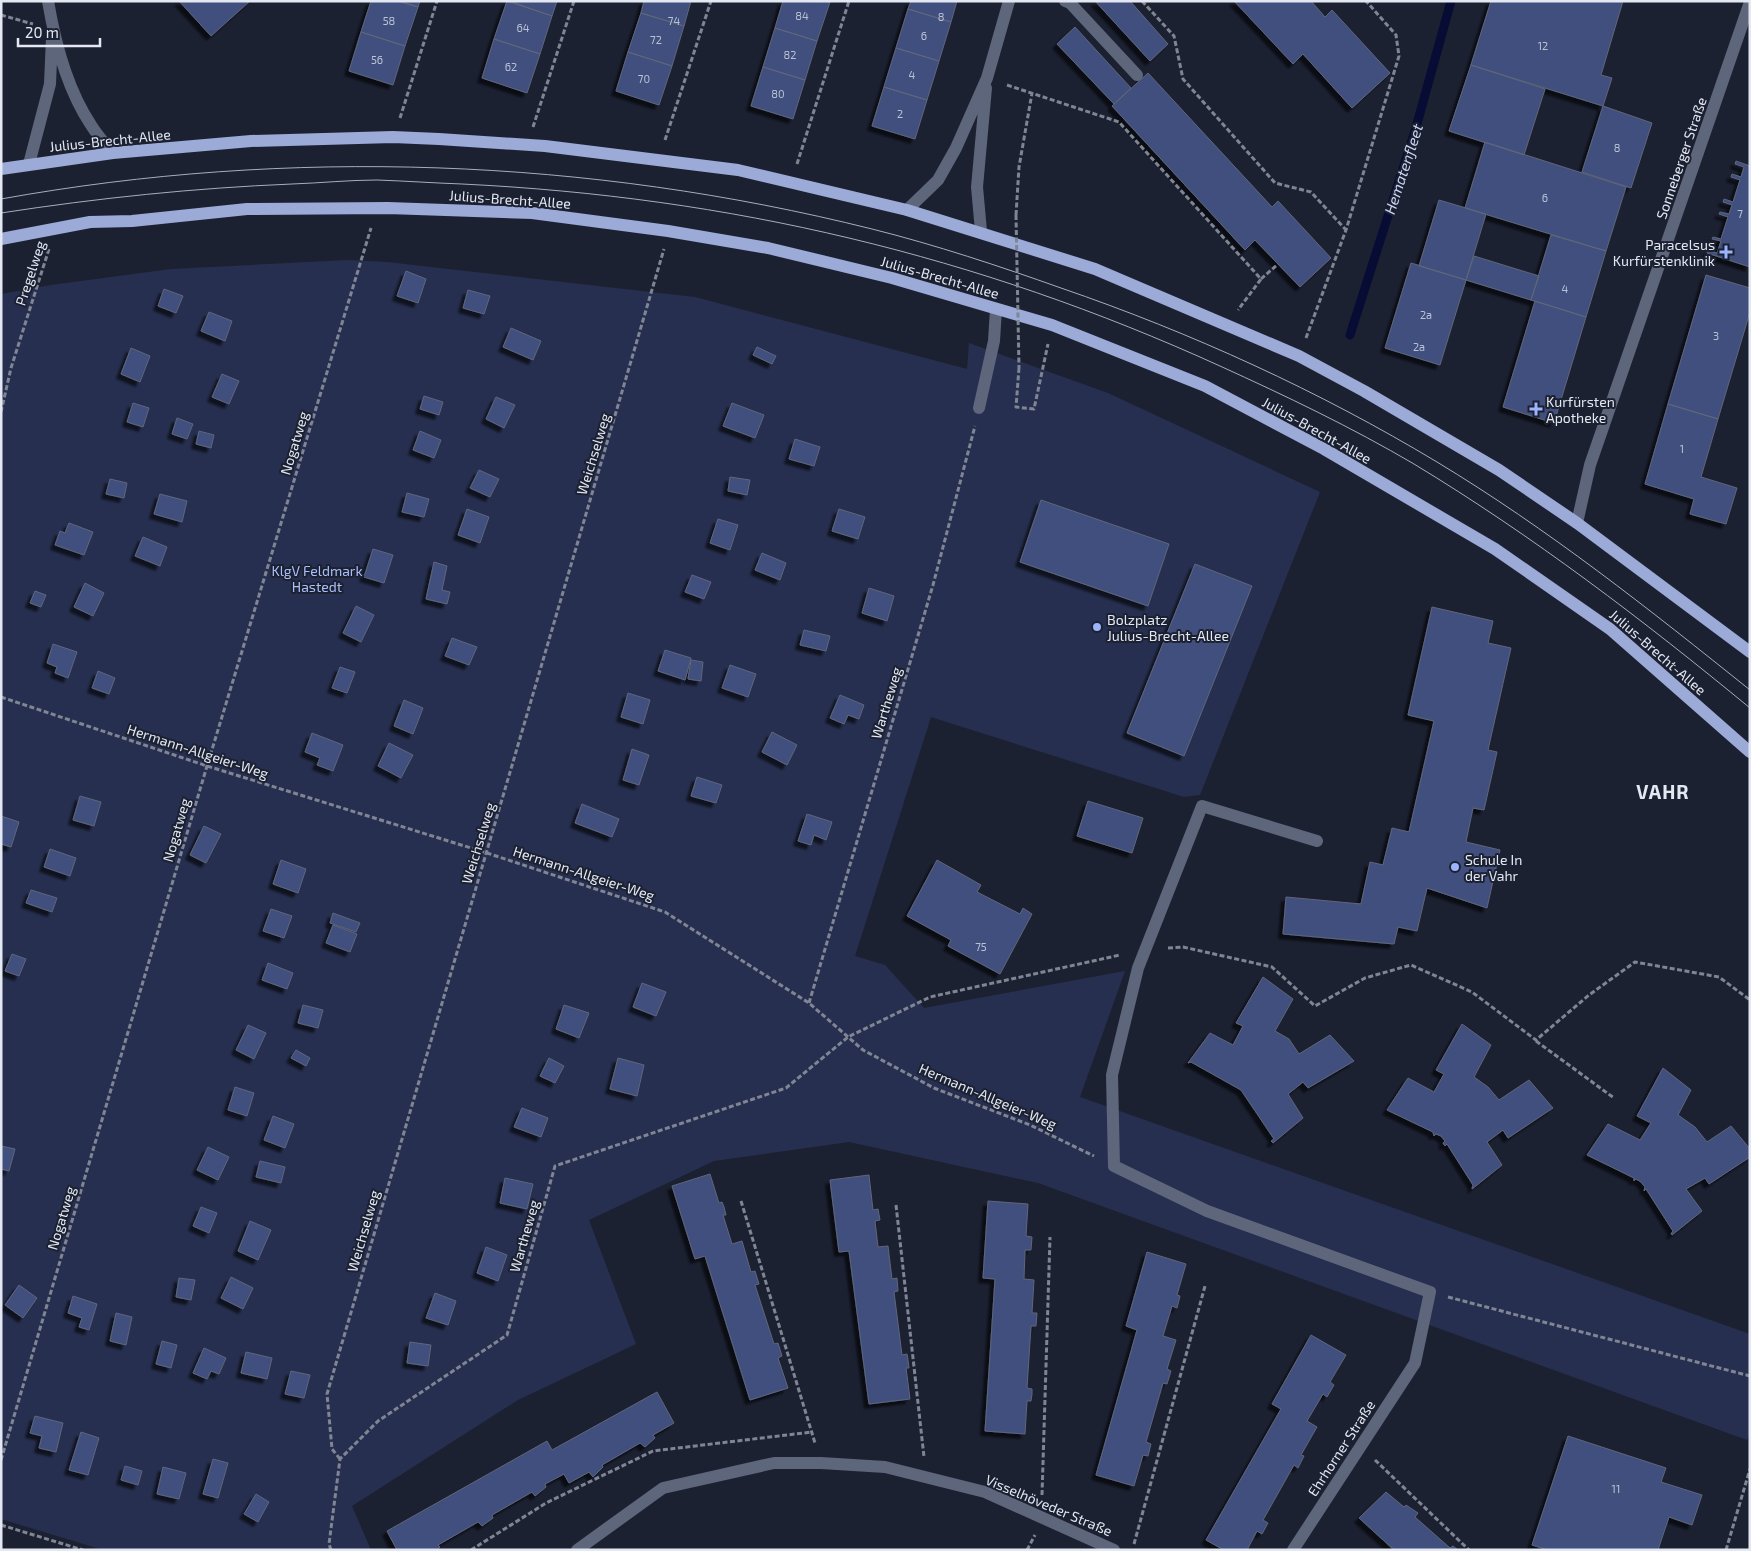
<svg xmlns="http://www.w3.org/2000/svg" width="1751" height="1551" font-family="'Exo 2',sans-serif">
<defs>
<filter id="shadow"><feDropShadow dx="-4.5" dy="4.5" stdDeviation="1" flood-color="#0009"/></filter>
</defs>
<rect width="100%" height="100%" fill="#1c2132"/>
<path fill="#262f4f" d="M348 260 387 262 695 297 967 369 969 343 1108 393 1320 492 1200 795 1184 797 931 717 855 956 885 965 924 1008 1125 971 1080 1097 1750 1334V1432L1747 1440 1038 1183 849 1142 714 1161 589 1220 636 1344 518 1400 352 1506 371 1550H103L1 1519V294L51 285 171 269Z"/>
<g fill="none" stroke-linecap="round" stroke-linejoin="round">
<path stroke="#070c34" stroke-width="9" d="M1350 335 1415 131 1451 1"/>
</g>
<path fill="#414f7d" stroke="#5f667a" filter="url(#shadow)" d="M179 1H250L211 36Z
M371 1H398L418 7 405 46 361 32Z
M398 1H420L418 7Z
M507 1 552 16 540 54 494 39Z
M509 1H557L552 16Z
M644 1H691L684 26 641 13Z
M783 1 830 2 817 41 775 28Z
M911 1H957L951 22 908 9Z
M1095 1H1130L1168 44 1150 61Z
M1234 1H1311L1325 17 1332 10 1390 73 1352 108 1303 54 1293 64Z
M1491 1H1623L1601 75 1612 78 1603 106 1471 65Z
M908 9 951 22 939 61 896 48Z
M641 13 684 26 672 66 628 52Z
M1075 27 1131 88 1114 104 1057 44Z
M775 28 817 41 805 80 763 67Z
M361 32 405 46 393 85 349 71Z
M494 39 540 54 527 93 482 78Z
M896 48 939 61 927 100 884 87Z
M628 52 672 66 659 105 616 91Z
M1471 65 1545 89 1524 155 1449 131Z
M763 67 805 80 793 119 751 106Z
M1148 73 1272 207 1278 201 1331 258 1300 287 1255 240 1245 250 1112 106Z
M884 87 927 100 915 139 872 126Z
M1603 106 1652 123 1631 188 1582 172Z
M1485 142 1626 187 1606 251 1465 208Z
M1736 161 1750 166V267L1707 253 1708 250 1717 253 1721 241 1712 239 1713 237 1721 239 1728 217 1719 214 1720 212 1729 214 1732 205 1723 202 1724 199 1733 202 1740 180 1731 177 1732 174 1741 177 1744 167 1735 164Z
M1439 200 1486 214 1466 280 1419 266Z
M1551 235 1606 251 1586 317 1531 300Z
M1474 256 1539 276 1531 300 1466 280Z
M1411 263 1466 280 1440 365 1385 348Z
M406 271 426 279 418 303 397 296Z
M1706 275 1750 288V312L1718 419 1668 404Z
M164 289 183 296 176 313 158 306Z
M468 290 490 296 484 314 463 308Z
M1535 301 1586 317 1554 423 1503 407Z
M209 312 232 321 225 341 201 331Z
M511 328 541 341 533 360 503 347Z
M757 347 776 356 772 364 753 355Z
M131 348 150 356 140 382 121 374Z
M222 374 239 381 229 404 212 397Z
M424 396 443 402 439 415 420 409Z
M496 397 515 405 504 428 486 419Z
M133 403 149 408 143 427 127 422Z
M732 403 764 415 755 438 723 426Z
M1668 404 1718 419 1701 477 1737 488 1726 524 1690 514 1694 499 1645 484Z
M177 418 193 424 187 439 172 434Z
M199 431 214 435 211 448 196 444Z
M420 431 441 440 434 458 413 450Z
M795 439 820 447 814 466 789 459Z
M479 470 499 479 490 497 470 488Z
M730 477 750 480 747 495 728 491Z
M110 479 127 483 124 498 106 494Z
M407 493 429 499 424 517 402 512Z
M160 494 187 501 182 522 154 514Z
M1041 500 1169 544 1148 606 1020 562Z
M467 509 489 517 480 543 458 535Z
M839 509 865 517 858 539 832 531Z
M718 519 738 525 730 550 710 543Z
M69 523 93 532 84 555 55 545 60 531 65 533Z
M143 537 167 547 160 566 135 556Z
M373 549 393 555 384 583 364 577Z
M762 553 786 563 780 580 755 570Z
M434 562 447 566 442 590 450 592 447 604 426 599Z
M1195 564 1252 586 1184 756 1127 733Z
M692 575 711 582 704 599 685 592Z
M85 583 104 593 93 616 74 607Z
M869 588 894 596 887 621 862 613Z
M35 591 46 595 41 607 30 603Z
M356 606 374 615 361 642 343 633Z
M1432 607 1493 621 1488 643 1511 648 1488 750 1497 752 1484 810 1473 808 1466 842 1500 850 1487 908 1427 888 1417 931 1398 927 1394 944 1283 934 1286 897 1361 904 1370 862 1383 865 1392 828 1409 832 1434 721 1408 715Z
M804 630 830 636 826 651 800 645Z
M452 638 477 647 469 665 445 656Z
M53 644 77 652 68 678 55 673 57 667 47 663Z
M665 650 691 658 685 680 658 671Z
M691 660 703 662 701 681 688 679Z
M730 665 756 674 748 697 722 688Z
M340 667 355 672 347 693 332 688Z
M98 671 115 678 109 694 92 688Z
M628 693 650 700 643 724 621 717Z
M840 695 864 705 859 719 848 715 844 724 830 718Z
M404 700 423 708 413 734 394 726Z
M772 732 797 745 787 765 762 752Z
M312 733 343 745 333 771 317 765 320 758 305 752Z
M389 743 413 755 401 778 378 766Z
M632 749 649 755 639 785 623 780Z
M697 777 722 785 716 803 691 796Z
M80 796 101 802 94 826 73 820Z
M1088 801 1143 818 1132 853 1077 836Z
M582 804 619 819 612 837 575 823Z
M807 814 832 822 826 840 814 835 811 845 798 841Z
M1 816 19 822 11 847 1 844Z
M204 826 221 834 206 863 190 855Z
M50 849 76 858 70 876 44 867Z
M281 860 306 869 298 893 273 884Z
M937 860 981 885 977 892 1020 914 1023 908 1032 914 1000 974 948 946 951 940 907 916Z
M31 890 57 898 52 912 26 903Z
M271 909 292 916 284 938 263 931Z
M333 913 360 923 356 932 330 923Z
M333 925 357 934 350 952 326 943Z
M12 954 26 959 19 976 5 971Z
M268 963 293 973 287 989 262 980Z
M1263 977 1293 999 1275 1031 1289 1039 1299 1054 1330 1035 1354 1061 1308 1088 1303 1082 1288 1094 1303 1118 1273 1143 1271 1141 1274 1139 1241 1090 1191 1062 1188 1063 1210 1033 1233 1045 1243 1026 1236 1023Z
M642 983 666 992 656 1016 633 1007Z
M303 1005 323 1010 318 1028 298 1023Z
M564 1005 589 1013 579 1038 556 1029Z
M1462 1024 1491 1045 1474 1077 1488 1087 1499 1100 1529 1080 1553 1108 1508 1138 1503 1130 1487 1142 1502 1165 1472 1189 1473 1185 1447 1144 1445 1146 1443 1143 1445 1141 1441 1136 1436 1134 1434 1136 1433 1132 1387 1110 1408 1078 1434 1092 1444 1074 1436 1070Z
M248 1025 266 1033 254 1059 236 1050Z
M296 1050 310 1058 306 1066 291 1058Z
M549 1058 564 1066 555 1083 540 1076Z
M618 1058 644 1065 637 1096 610 1089Z
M1663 1068 1691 1090 1678 1115 1695 1127 1707 1142 1731 1126 1750 1149V1157L1709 1184 1705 1178 1686 1189 1702 1211 1672 1235 1671 1234 1673 1231 1646 1189 1644 1191 1645 1187 1641 1182 1636 1179 1634 1181V1178L1587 1155 1608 1124 1640 1140 1651 1123 1637 1116Z
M235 1087 254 1093 247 1116 228 1110Z
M522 1108 548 1118 541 1137 514 1127Z
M273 1116 294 1124 285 1148 264 1140Z
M1 1146 15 1149 9 1171 1 1169Z
M208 1147 229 1157 218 1180 197 1170Z
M260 1161 285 1167 281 1183 256 1177Z
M710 1174 719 1203 722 1202 724 1207 726 1215H723L732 1244 742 1241 751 1272 755 1271 759 1284 755 1285 774 1344 778 1343 782 1356 778 1358 788 1388 750 1400 705 1256 695 1259 672 1186Z
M869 1175 873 1210 878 1209 880 1220 875 1221 878 1247 888 1246 892 1279 897 1278 898 1291 894 1292 902 1355 907 1354 908 1360 909 1368H906L910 1399 869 1404 849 1251 839 1252 830 1180Z
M505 1178 533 1184 527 1209 500 1203Z
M988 1201 1028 1204 1026 1236 1032 1237 1031 1250H1025L1024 1279 1034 1280 1032 1313H1037L1036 1326H1031L1027 1388 1032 1389V1394L1031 1401H1027L1025 1434 985 1431 995 1279 983 1278Z
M201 1207 217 1213 209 1233 193 1226Z
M250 1221 271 1230 258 1260 238 1251Z
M486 1247 507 1255 498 1281 477 1273Z
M1147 1252 1186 1264 1177 1295 1180 1296 1177 1308 1172 1306 1163 1336 1176 1340 1167 1369 1171 1371 1167 1384 1163 1383 1146 1442 1151 1444 1148 1456 1143 1455 1134 1486 1096 1475 1137 1330 1126 1326Z
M231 1277 253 1288 243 1309 221 1298Z
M179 1278 195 1280 191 1300 176 1297Z
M19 1285 37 1298 23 1318 5 1305Z
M435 1293 456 1301 448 1325 426 1318Z
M73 1296 97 1304 89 1330 79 1327 82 1318 68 1313Z
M116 1313 132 1317 126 1345 110 1341Z
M1311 1335 1346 1355 1330 1382 1334 1385 1327 1397 1323 1394 1307 1421 1317 1427 1301 1455 1304 1456 1298 1468 1294 1465 1263 1520 1268 1523 1262 1534 1257 1531 1247 1550H1224L1206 1540 1281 1409 1272 1404Z
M162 1341 177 1345 171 1368 156 1364Z
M410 1342 431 1345 428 1366 407 1363Z
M204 1348 226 1358 219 1374 211 1371 207 1379 193 1373Z
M246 1352 272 1358 267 1379 241 1373Z
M291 1371 310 1375 304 1398 285 1394Z
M657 1392 674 1423 653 1435 655 1438 645 1447 640 1443 602 1465 603 1467 593 1477 589 1472 569 1483 564 1474 545 1484 546 1487 535 1496 532 1492 492 1515 493 1518 482 1526 478 1522 438 1545 440 1547 437 1550H397L387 1531 547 1441 552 1450Z
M35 1416 63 1423 56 1452 39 1448 42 1436 30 1433Z
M81 1432 99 1438 88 1475 69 1470Z
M1568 1436 1666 1468 1661 1482 1702 1495 1692 1525 1669 1517 1658 1550H1548L1532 1545Z
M213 1459 228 1463 218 1498 203 1494Z
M125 1466 142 1471 138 1485 121 1480Z
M163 1467 186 1473 179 1499 157 1494Z
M1386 1492 1404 1507 1406 1505 1418 1513 1415 1517 1450 1548 1453 1546 1458 1550H1394L1359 1518Z
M256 1494 269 1502 258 1522 244 1514Z"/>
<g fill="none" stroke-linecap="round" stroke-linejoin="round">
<path stroke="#808593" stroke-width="3" stroke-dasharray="5 2.5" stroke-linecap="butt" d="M1142 1 1174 36 1183 79 1275 183 1311 192 1346 230
M1 15 33 24
M1007 85 1119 122 1261 279 1238 310
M400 118 437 1
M533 127 574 1
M665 140 711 1
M797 164 849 1
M1016 215 1019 167 1032 93
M1261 279 1278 264
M1306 338 1346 230 1399 56 1396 35 1366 1
M1019 368 1016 407 1034 409 1048 344
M1 412 11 368 49 249
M1 697 207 766 487 853 665 912 809 1003 863 1050 934 1088 1030 1125 1094 1156
M1168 948 1183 947 1272 967 1315 1006 1365 978 1411 965 1472 992 1536 1040 1589 995 1635 962 1719 977 1750 1000
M809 1003 933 585 975 426
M1536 1041 1614 1098
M741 1201 815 1443
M896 1205 924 1457
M1448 1297 1750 1376
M340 1459 332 1449 327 1394 664 249
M1 1460 207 766 371 228
M1375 1460 1469 1550
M1042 1495 1050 1237
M1 1525 83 1550
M1134 1544 1205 1286
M331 1550 329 1544 340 1459 378 1421 507 1335 555 1166 786 1088 848 1037 930 997 1120 955
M471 1550 546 1503 653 1451 812 1432
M1027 1550 1035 1535
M1726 1550 1750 1469"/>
<path stroke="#5e667b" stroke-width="12" d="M48 1C55 43 67 89 91 125 97 135 105 144 113 153
M1065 1 1070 3 1137 75
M29 164 50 84 52 37
M907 210 938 180 956 148 987 78 1009 1
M981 231 977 187 986 88
M979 408 994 341 996 309
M1577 523 1590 465 1750 2
M577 1550 663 1488 774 1463H821L885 1467 985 1492 1114 1550
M1293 1550 1415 1363 1430 1292 1207 1211 1114 1166 1112 1075 1138 968 1202 806 1317 841"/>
<path stroke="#9baad6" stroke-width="12" d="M1 169 113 153 251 141 393 137 439 139 545 146 738 170 907 210 1095 269 1299 356 1364 391 1499 470 1577 523 1750 652
M1 239 90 222 132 221 247 209 388 208 532 213 668 231 768 248 892 278 1052 325 1205 386 1324 449 1495 549 1610 629 1750 752"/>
<path stroke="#a8adba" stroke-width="1" d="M1 199C289 147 588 158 872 229 936 245 999 266 1061 288 1192 333 1319 391 1437 462 1548 529 1649 609 1750 690
M1 213C98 198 195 188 292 184 321 183 349 180 377 180 406 181 434 183 462 184 730 197 976 255 1220 366 1286 396 1351 427 1414 464 1533 536 1643 620 1750 708"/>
<path stroke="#808593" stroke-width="3" stroke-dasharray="5 2.5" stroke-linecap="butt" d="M1016 215 1019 368"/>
</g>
<g fill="#9cb4fd" stroke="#1c2132" stroke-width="2">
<path d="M1723.5 244.5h5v5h5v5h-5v5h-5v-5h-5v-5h5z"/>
<path d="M1533.5 401.5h5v5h5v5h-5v5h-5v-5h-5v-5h5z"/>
<circle cx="1097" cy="627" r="5"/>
<circle cx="1455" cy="867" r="5"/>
</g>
<g text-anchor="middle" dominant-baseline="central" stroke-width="4" stroke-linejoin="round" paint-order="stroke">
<g font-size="11" fill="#bac2d6">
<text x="802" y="15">84</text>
<text x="941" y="16">8</text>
<text x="389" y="20">58</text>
<text x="674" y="20">74</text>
<text x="523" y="27">64</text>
<text x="924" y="35">6</text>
<text x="656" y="39">72</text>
<text x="1543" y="45">12</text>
<text x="790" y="54">82</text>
<text x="377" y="59">56</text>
<text x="511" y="66">62</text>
<text x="912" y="74">4</text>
<text x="644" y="78">70</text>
<text x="778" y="93">80</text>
<text x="900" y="113">2</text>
<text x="1617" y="147">8</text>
<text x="1545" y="197">6</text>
<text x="1740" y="213">7</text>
<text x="1565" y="288">4</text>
<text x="1426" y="314">2a</text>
<text x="1716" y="335">3</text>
<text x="1419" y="346">2a</text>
<text x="1682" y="448">1</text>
<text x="981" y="946">75</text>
<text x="1616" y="1488">11</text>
</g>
<g font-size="14" fill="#e3e8f3" stroke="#1c2132">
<text transform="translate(110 140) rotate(-6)">Julius-Brecht-Allee</text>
<text transform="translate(1681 158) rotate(-71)">Sonneberger Straße</text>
<text transform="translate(510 199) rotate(4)">Julius-Brecht-Allee</text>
<text transform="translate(30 273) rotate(-72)">Pregelweg</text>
<text transform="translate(940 277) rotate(16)">Julius-Brecht-Allee</text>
<text transform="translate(1317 430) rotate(29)">Julius-Brecht-Allee</text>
<text transform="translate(294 443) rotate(-73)">Nogatweg</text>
<text transform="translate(593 454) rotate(-73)">Weichselweg</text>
<text transform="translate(1658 652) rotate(41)">Julius-Brecht-Allee</text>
<text transform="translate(886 703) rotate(-73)">Wartheweg</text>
<text transform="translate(198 751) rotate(18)">Hermann-Allgeier-Weg</text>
<text transform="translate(176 830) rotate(-74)">Nogatweg</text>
<text transform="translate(478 843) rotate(-73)">Weichselweg</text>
<text transform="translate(584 873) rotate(18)">Hermann-Allgeier-Weg</text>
<text transform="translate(988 1096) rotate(23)">Hermann-Allgeier-Weg</text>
<text transform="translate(61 1218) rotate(-73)">Nogatweg</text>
<text transform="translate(363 1231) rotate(-74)">Weichselweg</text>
<text transform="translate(524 1236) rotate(-74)">Wartheweg</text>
<text transform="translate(1341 1448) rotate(-57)">Ehrhorner Straße</text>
<text transform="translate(1049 1505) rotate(23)">Visselhöveder Straße</text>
</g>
<g font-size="14" fill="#e3e8f3" stroke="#1c2132" text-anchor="start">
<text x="1715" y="244" text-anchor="end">Paracelsus<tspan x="1715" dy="16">Kurfürstenklinik</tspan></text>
<text x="1546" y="401">Kurfürsten<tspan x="1546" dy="16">Apotheke</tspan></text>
<text x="1107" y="619">Bolzplatz<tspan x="1107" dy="16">Julius-Brecht-Allee</tspan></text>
<text x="1465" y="859">Schule In<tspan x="1465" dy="16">der Vahr</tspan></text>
</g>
<g font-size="14" fill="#abbffa" stroke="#1c2132">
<text x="317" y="570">KlgV Feldmark<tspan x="317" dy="16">Hastedt</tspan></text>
</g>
<g font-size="15" font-style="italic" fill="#ccd7f5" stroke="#1c2132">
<text transform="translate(1403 169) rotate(-72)">Hematenfleet</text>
</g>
<g font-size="19" font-weight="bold" letter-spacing="1" fill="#e3e8f3" stroke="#1c2132">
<text x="1663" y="791">VAHR</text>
</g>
</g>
<rect width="1751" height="1551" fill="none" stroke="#e3e8f3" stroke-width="5"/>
<path d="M18 38v8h82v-8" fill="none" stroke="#e3e8f3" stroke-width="2.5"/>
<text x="25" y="38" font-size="15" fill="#e3e8f3" stroke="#1c2132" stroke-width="4" paint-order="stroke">20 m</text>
</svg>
